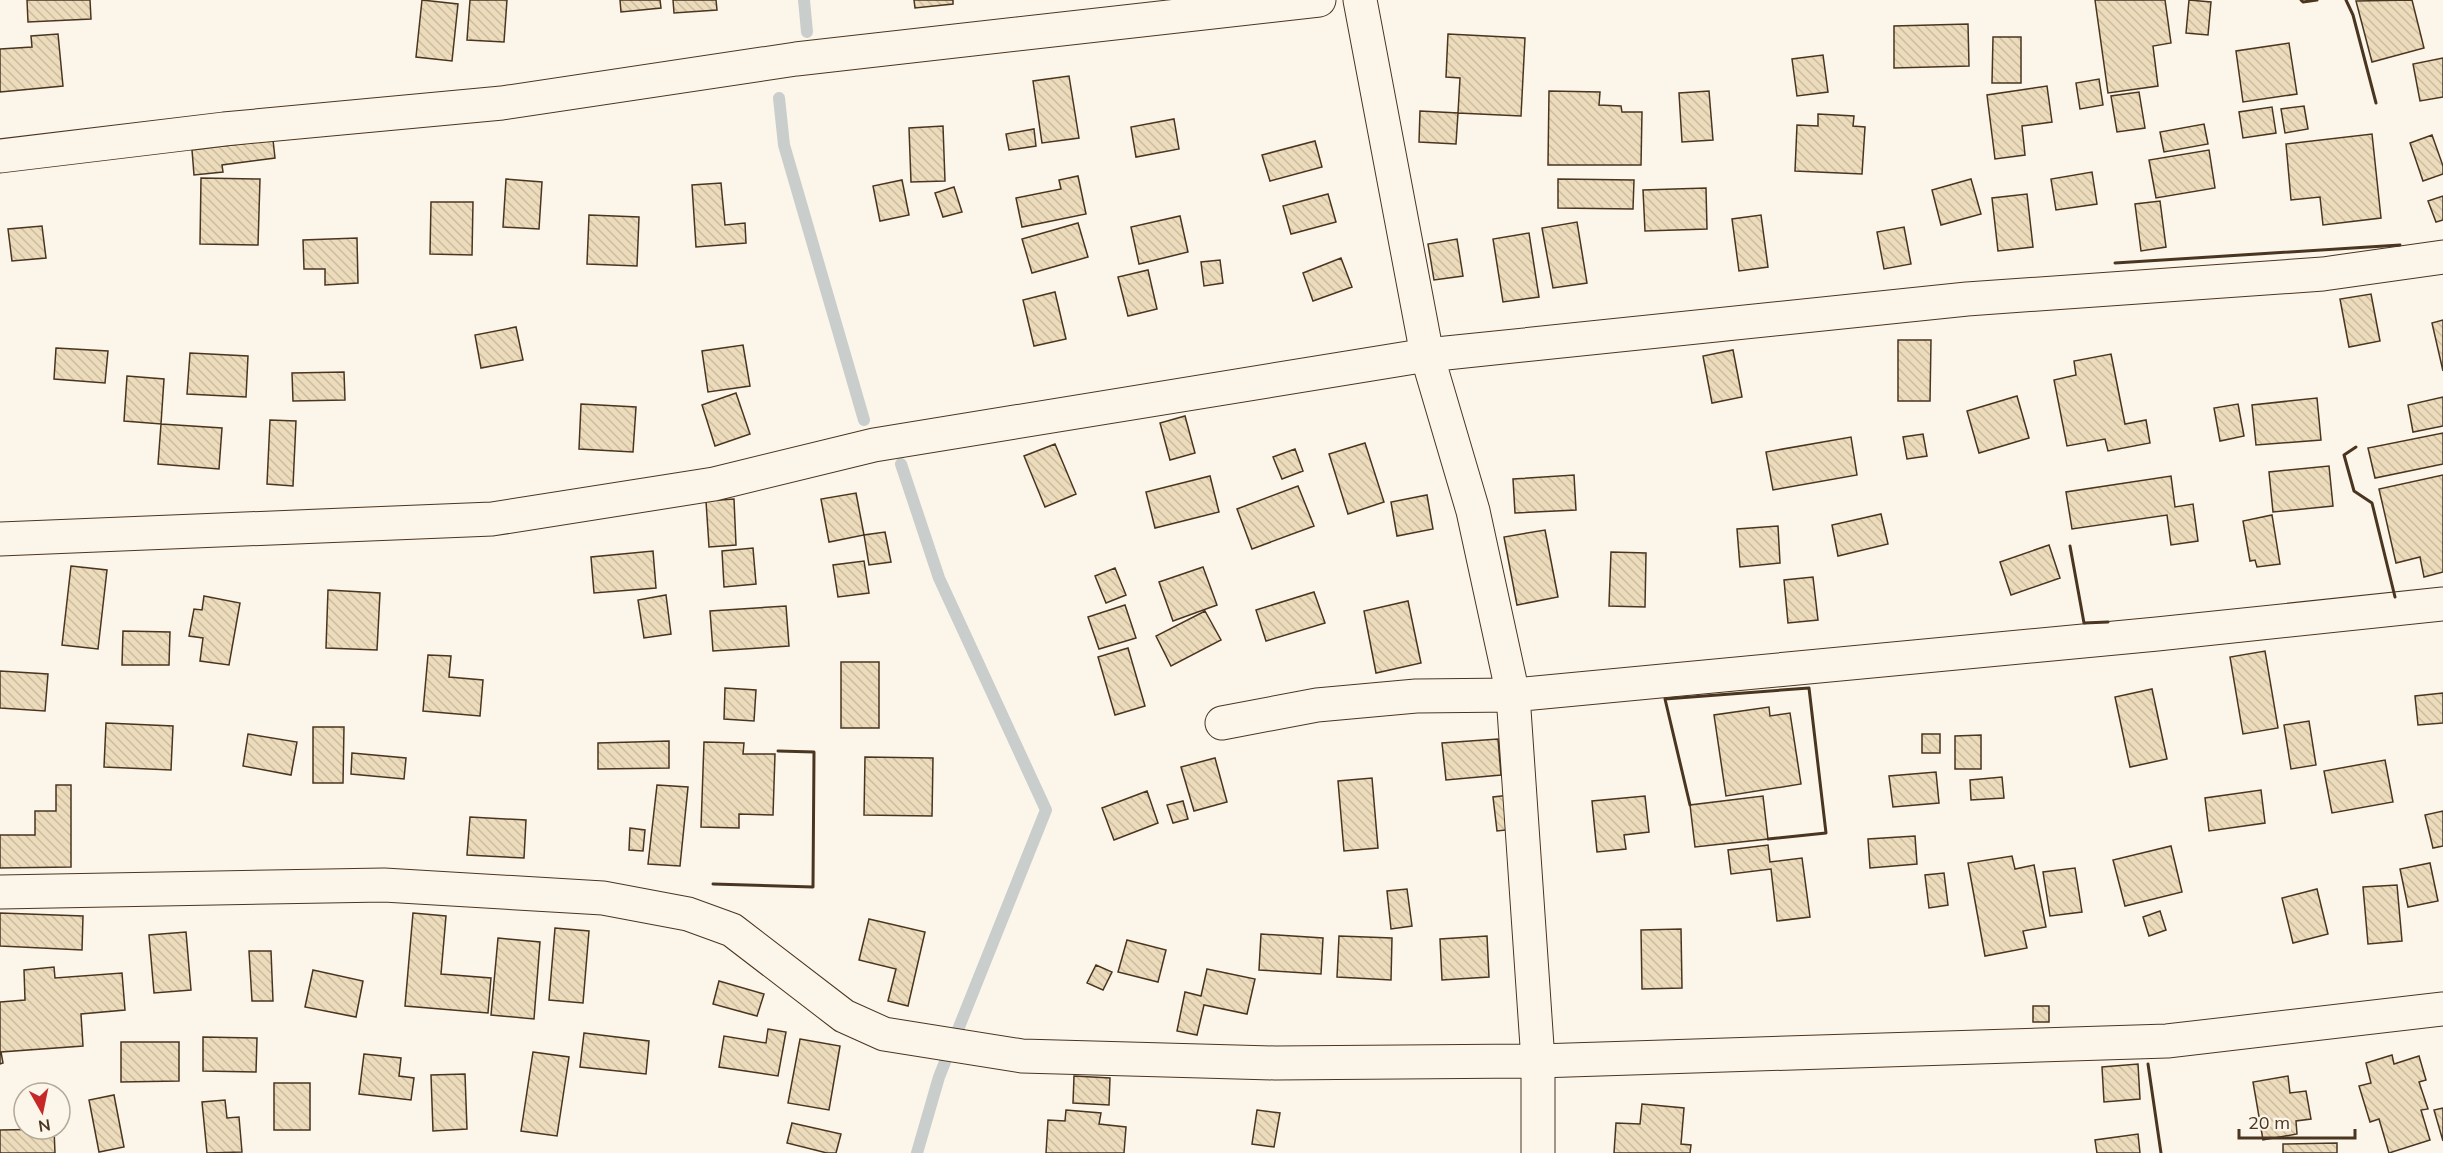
<svg xmlns="http://www.w3.org/2000/svg" width="2443" height="1153" font-family="Mulish,sans-serif">
<defs>
<pattern id="building-back-hatch" width="6" height="6" patternUnits="userSpaceOnUse" patternTransform="scale(1.5)"><rect width="6" height="6" fill="#ecdcbc"/><path d="M-1 5l2 2M0 0l6 6M5-1l2 2" fill="none" stroke="#ccbda1"/></pattern>
</defs>
<rect width="100%" height="100%" fill="#fbf6e9"/>
<g fill="none" stroke-linecap="round" stroke-linejoin="round">
<path stroke="#c9cecd" stroke-width="12" d="M804 0 807 32
M779 98 784 145 864 420
M901 464 939 578 1046 810 939 1077 917 1153"/>
</g>
<path fill="url(#building-back-hatch)" stroke="#4a3520" stroke-width="1.5" d="M27 0H90L91 19 28 22Z
M422 0 458 4 452 61 416 57Z
M470 0H507L504 42 467 40Z
M620 0H660L661 8 621 12Z
M673 0H716L717 10 674 13Z
M914 0H953V4L915 8Z
M2095 0H2165L2171 43 2153 46 2158 86 2108 93Z
M2189 0 2211 2 2208 35 2186 33Z
M2412 0 2424 48 2372 62 2356 1Z
M1968 24 1969 66 1894 68V26Z
M58 34 63 86 0 92V49L32 47 31 36Z
M1448 34 1525 38 1521 116 1458 113 1460 78 1446 77Z
M1993 37H2021V83H1992Z
M2289 43 2297 94 2243 102 2236 51Z
M1823 55 1828 92 1797 96 1792 59Z
M2443 58V97L2420 101 2413 64Z
M1069 76 1079 138 1042 143 1033 81Z
M2099 79 2103 105 2080 109 2076 83Z
M2047 86 2052 122 2022 126 2025 155 1995 159 1987 95Z
M1549 91 1600 92 1599 105 1621 106 1622 112H1642L1641 165H1548Z
M1709 91 1713 140 1682 142 1679 93Z
M2139 92 2145 128 2117 132 2111 96Z
M2304 106 2308 129 2285 133 2281 109Z
M2272 107 2276 133 2243 138 2239 112Z
M1420 111 1458 113 1456 144 1419 142Z
M1818 114 1854 116 1853 126 1865 127 1862 174 1795 171 1797 125 1818 126Z
M1174 119 1179 149 1136 157 1131 127Z
M2204 124 2208 144 2164 152 2160 132Z
M943 126 945 181 911 182 909 128Z
M1034 129 1036 146 1009 150 1006 134Z
M2372 134 2381 218 2323 225 2320 197 2291 200 2286 144Z
M2432 135 2443 166V174L2423 181 2410 143Z
M273 140 275 158 222 165 223 172 194 175 192 150Z
M1315 141 1322 167 1270 181 1262 155Z
M2209 150 2215 188 2156 198 2149 160Z
M2092 172 2097 204 2056 210 2051 179Z
M1078 176 1086 214 1022 227 1016 198 1061 189 1059 180Z
M201 178 260 179 258 245 200 244Z
M506 179 542 182 539 229 503 227Z
M1558 179 1634 180 1633 209 1558 208Z
M1971 179 1981 214 1941 225 1932 190Z
M902 180 909 215 880 221 873 186Z
M721 183 725 225 745 223 746 243 696 247 692 185Z
M954 187 962 212 943 217 935 193Z
M1706 188 1707 229 1645 231 1643 190Z
M1328 194 1336 222 1291 234 1283 206Z
M2027 194 2033 247 1998 251 1992 198Z
M2443 196V220L2436 222 2428 201Z
M2160 201 2166 247 2141 251 2135 204Z
M431 202H473L472 255 430 254Z
M589 215 639 217 637 266 587 264Z
M1761 215 1768 267 1739 271 1732 219Z
M1180 216 1188 252 1139 264 1131 227Z
M1577 222 1587 283 1553 288 1542 228Z
M1078 223 1088 257 1032 273 1022 239Z
M42 226 46 258 12 261 8 229Z
M1904 227 1911 264 1884 269 1877 232Z
M1529 233 1539 297 1503 302 1493 239Z
M357 238 358 283 325 285V269H304L303 240Z
M1457 239 1463 276 1434 280 1428 244Z
M1341 258 1352 287 1313 301 1303 273Z
M1220 260 1223 283 1204 286 1201 262Z
M1148 270 1157 309 1128 316 1118 277Z
M1055 292 1066 339 1034 346 1023 300Z
M2371 294 2380 341 2349 347 2340 299Z
M2443 320V371L2432 323Z
M516 327 523 360 481 368 475 335Z
M1898 340H1931L1930 401H1898Z
M743 345 750 386 708 392 702 351Z
M56 348 108 351 105 383 54 379Z
M1733 350 1742 397 1712 403 1703 356Z
M190 353 248 356 246 397 187 394Z
M2111 354 2125 424 2146 420 2150 443 2108 451 2105 439 2067 446 2054 380 2076 375 2074 361Z
M344 372 345 400 293 401 292 373Z
M127 376 164 379 161 424 124 421Z
M736 393 750 434 715 446 702 405Z
M2017 396 2029 438 1979 453 1967 411Z
M2443 397V426L2413 432 2408 405Z
M2317 398 2321 440 2256 445 2252 405Z
M581 404 636 407 633 452 579 449Z
M2238 404 2244 436 2220 441 2214 408Z
M1185 416 1195 453 1170 460 1160 423Z
M270 420 296 421 293 486 267 484Z
M161 424 222 428 219 469 158 464Z
M2443 433V464L2375 478 2368 448Z
M1923 434 1927 456 1907 459 1903 437Z
M1851 437 1857 475 1773 490 1766 452Z
M1365 443 1384 502 1348 514 1329 454Z
M1055 444 1076 494 1045 507 1024 456Z
M1295 449 1303 471 1282 479 1273 457Z
M2329 466 2333 506 2273 512 2269 472Z
M1574 475 1576 510 1515 513 1513 479Z
M2443 475V572L2424 577 2420 557 2396 563 2379 489Z
M1210 476 1219 512 1155 528 1146 492Z
M2171 476 2175 507 2193 504 2198 541 2171 545 2167 515 2072 529 2066 492Z
M1298 486 1314 526 1252 549 1237 509Z
M856 493 864 535 829 542 821 499Z
M1427 495 1433 529 1397 536 1391 502Z
M734 499 736 545 709 547 706 501Z
M1881 514 1888 544 1838 556 1832 525Z
M2272 515 2280 564 2257 567 2255 560 2250 561 2243 521Z
M1778 526 1780 563 1740 567 1737 529Z
M1545 530 1558 597 1517 605 1504 537Z
M885 532 891 562 869 565 864 535Z
M2049 545 2060 578 2011 595 2000 562Z
M753 548 756 584 724 587 722 551Z
M653 551 656 588 594 593 591 557Z
M1611 552 1646 553 1645 607 1609 606Z
M864 561 869 593 838 597 833 565Z
M71 566 107 570 98 649 62 645Z
M1203 567 1217 605 1173 621 1159 582Z
M1115 568 1126 595 1106 603 1095 576Z
M1813 577 1818 620 1788 623 1784 580Z
M328 590 380 593 377 650 326 648Z
M1314 592 1325 623 1266 641 1256 610Z
M666 595 671 634 644 638 638 600Z
M204 596 240 603 229 665 200 661 203 638 189 636 194 609 202 610Z
M1408 601 1421 663 1376 673 1364 611Z
M1125 605 1136 638 1099 649 1088 617Z
M786 606 789 646 713 651 710 611Z
M1205 611 1221 640 1171 666 1156 636Z
M123 631 170 632 169 665H122Z
M1128 648 1145 706 1115 715 1098 657Z
M2265 651 2278 728 2243 734 2230 657Z
M428 655 451 656 449 677 483 680 480 716 423 711Z
M841 662H879V728H841Z
M0 671 48 674 45 711 0 708Z
M725 688 756 690 754 721 724 719Z
M2152 689 2167 759 2130 767 2115 697Z
M2443 693V723L2418 725 2415 696Z
M1769 707 1770 716 1790 713 1801 784 1726 796 1714 715Z
M2309 721 2316 765 2291 769 2284 725Z
M106 723 173 726 171 770 104 767Z
M313 727H344L343 783H313Z
M248 734 297 742 291 775 243 766Z
M1922 734H1940V753H1922Z
M1981 735V769H1955V736Z
M1498 739 1501 775 1446 780 1442 743Z
M669 741V768L598 769V743Z
M704 742 744 743 743 754H775L773 815 739 814V828L701 827Z
M352 753 406 758 404 779 351 774Z
M865 757 933 758 932 816 864 815Z
M1215 758 1227 802 1194 811 1181 767Z
M2385 760 2393 802 2332 813 2324 771Z
M1936 772 1939 803 1893 807 1889 776Z
M2002 777 2004 798 1971 800 1970 780Z
M1372 778 1378 848 1344 851 1338 781Z
M56 785H71V867L0 868V835H35V811H56Z
M657 785 688 787 680 866 648 864Z
M2261 790 2265 823 2209 831 2205 798Z
M1147 791 1158 823 1114 840 1102 808Z
M1510 795 1514 829 1497 831 1493 797Z
M1645 796 1649 832 1624 835 1626 849 1597 852 1592 801Z
M1763 796 1768 839 1695 847 1690 805Z
M1183 801 1188 819 1173 823 1167 805Z
M2443 811V846L2433 848 2425 815Z
M470 817 526 820 524 858 467 855Z
M630 828 645 830 643 851 629 850Z
M1915 836 1917 864 1870 868 1868 839Z
M1768 845 1770 862 1802 858 1810 917 1777 921 1771 869 1731 874 1728 850Z
M2171 846 2182 892 2125 906 2113 860Z
M2012 856 2015 869 2034 865 2046 927 2023 931 2027 948 1985 956 1968 863Z
M2430 863 2438 901 2408 907 2400 869Z
M2075 868 2082 912 2050 916 2043 872Z
M1944 873 1948 905 1929 908 1925 875Z
M2397 885 2402 941 2368 944 2363 887Z
M1407 889 1412 926 1391 929 1387 891Z
M2317 889 2328 934 2293 943 2282 898Z
M2160 911 2166 930 2149 936 2143 917Z
M0 913 83 916 82 950 0 946Z
M413 913 446 916 441 974 491 978 488 1013 405 1006Z
M869 919 925 932 908 1006 888 1001 896 969 859 960Z
M555 928 589 931 583 1003 549 1000Z
M1681 929 1682 988 1642 989 1641 930Z
M186 932 191 990 154 993 149 935Z
M1261 934 1323 938 1321 974 1259 970Z
M1339 936 1392 938 1391 980 1337 977Z
M1487 936 1489 977 1442 980 1440 939Z
M498 938 540 942 534 1019 491 1015Z
M1127 940 1166 950 1158 982 1118 972Z
M249 951H271L273 1001H252Z
M1096 965 1112 972 1103 990 1087 983Z
M54 967 55 978 122 973 125 1010 81 1014 83 1046 1 1052 3 1063 0 1064V1002L25 1000 24 970Z
M1207 969 1255 979 1247 1014 1204 1005 1197 1035 1177 1031 1185 992 1201 996Z
M313 970 363 981 356 1017 305 1007Z
M719 981 764 994 757 1016 713 1004Z
M2033 1006H2049V1022H2033Z
M768 1029 786 1032 778 1076 719 1067 724 1036 766 1043Z
M584 1033 649 1041 646 1074 580 1067Z
M203 1037 257 1038 256 1072 203 1071Z
M800 1039 840 1046 829 1110 788 1103Z
M121 1042H179V1081L121 1082Z
M533 1052 569 1057 557 1136 521 1131Z
M364 1054 401 1058 399 1076 414 1078 411 1100 359 1094Z
M2392 1055 2394 1064 2419 1056 2426 1080 2419 1082 2428 1109 2421 1110 2430 1140 2389 1153 2379 1119 2370 1122 2359 1086 2371 1083 2366 1063Z
M2138 1064 2140 1099 2104 1102 2102 1067Z
M465 1074 467 1129 433 1131 431 1075Z
M1074 1076 1110 1078 1109 1105 1073 1103Z
M2288 1076 2290 1093 2306 1091 2311 1119 2296 1121 2297 1134 2263 1140 2253 1082Z
M274 1083H310V1130H274Z
M114 1095 124 1147 99 1152 89 1100Z
M225 1100 227 1118 239 1117 242 1152 207 1153 202 1102Z
M1642 1104 1684 1108 1681 1144 1691 1145 1690 1153H1614L1616 1123 1640 1124Z
M2443 1108V1141L2434 1110Z
M1066 1110 1101 1113 1099 1124 1126 1127 1124 1153H1046L1048 1120 1065 1121Z
M1257 1110 1280 1113 1274 1147 1252 1144Z
M792 1123 841 1134 836 1153H827L787 1143Z
M54 1129 55 1153H0V1130Z
M2138 1134 2140 1153H2097L2095 1140Z
M2337 1143V1153H2283V1144Z"/>
<g fill="none" stroke-linecap="round" stroke-linejoin="round">
<defs>
<path id="street" d="M1360 0 1427 355 1473 511 1513 695 1538 1061V1153
M0 156 224 129 502 103 796 59 1319 0
M0 539 492 519 714 484 874 445 1427 355 1967 299 2323 274 2443 257
M1222 723 1317 705 1416 696 1513 695 2157 634 2443 604
M0 892 384 885 603 898 688 914 732 930 844 1016 884 1034 1022 1056 1275 1063 1538 1061 2167 1041 2443 1009"/>
</defs>
<use href="#street" stroke="#4a3520" stroke-width="35"/>
<use href="#street" stroke="#fbf6e9" stroke-width="33"/>
<path stroke="#4a3520" stroke-width="3" d="M2301 0 2303 2 2317 0
M2346 0 2353 15 2376 103
M2115 263 2400 245
M2356 447 2344 455 2354 491 2372 503 2395 597
M2070 546 2084 623 2108 622
M1690 805 1665 699 1809 688 1826 833 1768 839
M713 884 813 887 814 752 778 751
M2148 1064 2161 1153"/>
</g>
<g transform="translate(42 1111) rotate(171)"><circle r="28" fill="#fbf6e9" stroke="#b4a999" stroke-width="1.5"/>
<path d="M0-4.5L10 22L0 15L-10 22Z" fill="#c62828"/>
<text y="-9" font-size="16" font-weight="bold" text-anchor="middle" fill="#4a3520">N</text>
</g>
<path d="M2239 1129v9h116v-9" fill="none" stroke="#4a3520" stroke-width="3"/>
<text x="2248" y="1129" font-size="18" fill="#4a3520" stroke="#fbf6e9" stroke-width="4.5" paint-order="stroke">20 m</text>
</svg>
